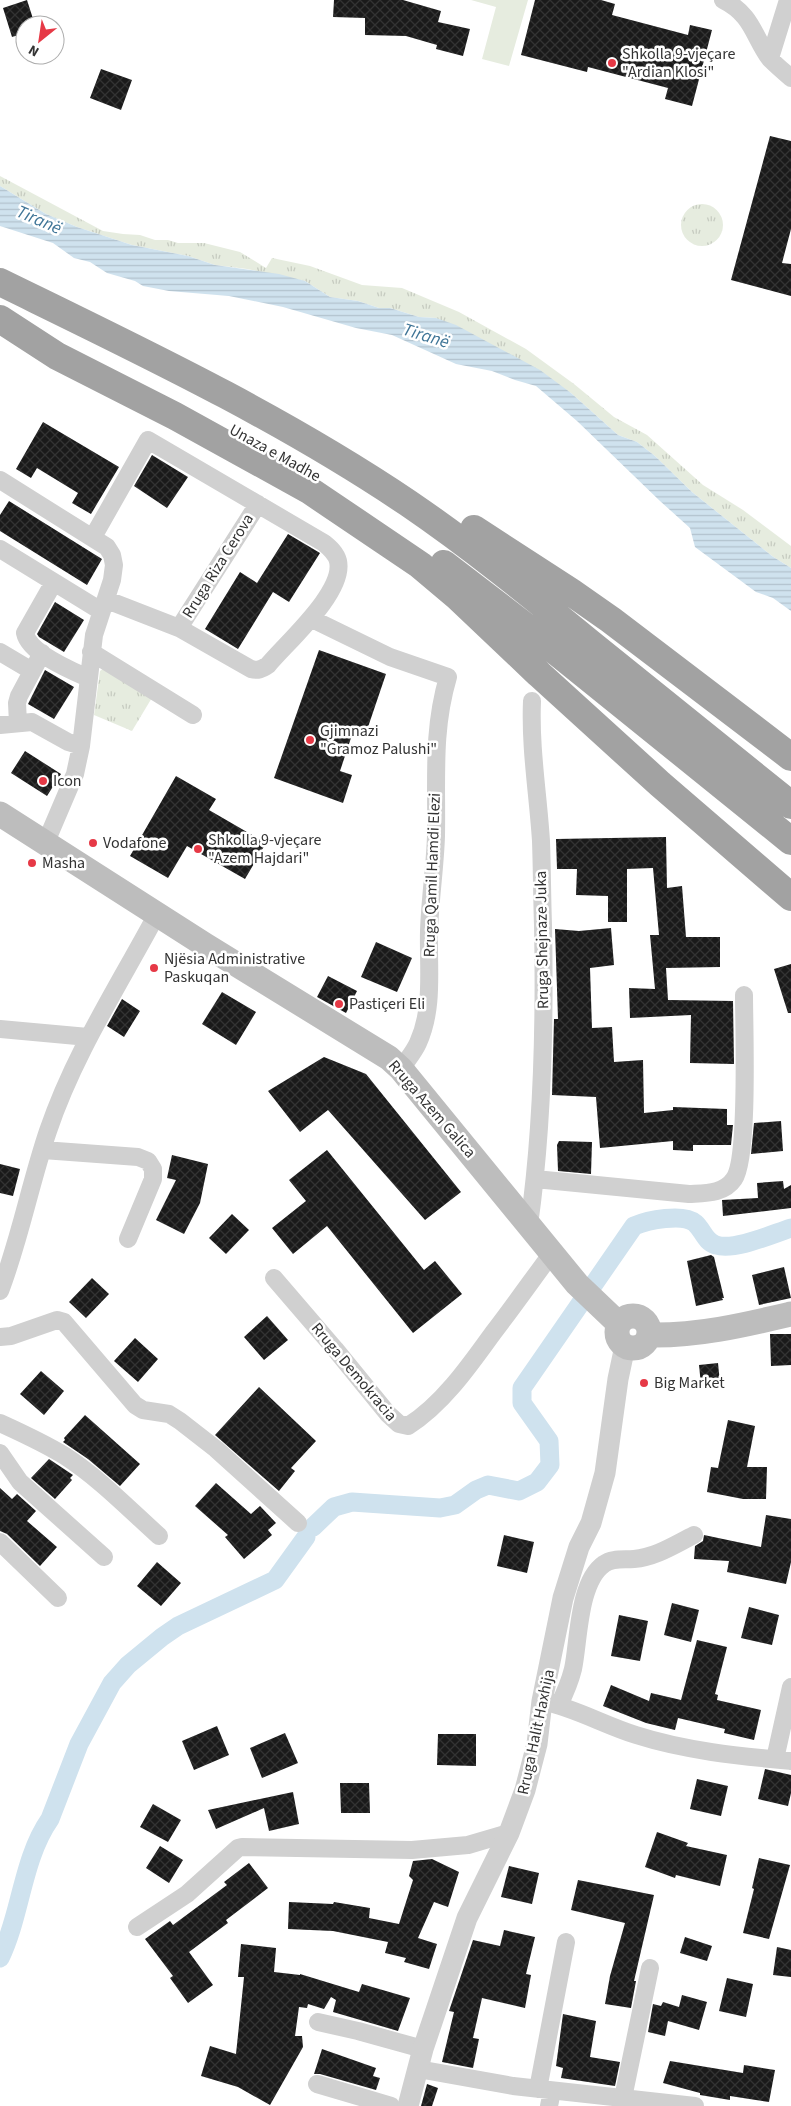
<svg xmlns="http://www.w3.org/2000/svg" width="791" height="2106" font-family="'Source Sans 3',sans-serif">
<defs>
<pattern id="grass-tufts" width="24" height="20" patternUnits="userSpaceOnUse" patternTransform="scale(1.25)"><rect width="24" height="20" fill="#e6ecdf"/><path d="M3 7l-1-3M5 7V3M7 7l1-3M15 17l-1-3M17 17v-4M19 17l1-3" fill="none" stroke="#c6cbc0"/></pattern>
<pattern id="water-rules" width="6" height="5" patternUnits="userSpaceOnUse" patternTransform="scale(1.25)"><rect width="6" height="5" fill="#cfe2ee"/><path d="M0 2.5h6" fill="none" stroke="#b2c2cd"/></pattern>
<pattern id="building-cross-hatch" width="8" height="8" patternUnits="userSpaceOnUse" patternTransform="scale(1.25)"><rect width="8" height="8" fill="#1a1a1a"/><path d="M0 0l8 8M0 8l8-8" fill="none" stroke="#333"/></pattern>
</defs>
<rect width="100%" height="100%" fill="#fff"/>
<path fill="url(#grass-tufts)" d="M0 176 103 231 123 234 140 235 155 240H168L178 243H204L240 252 266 268 272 258 310 266 362 285 402 288 459 312 526 349 574 384 614 417 647 435 703 485 743 510 791 546V568L772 556 692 492 655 456 637 442 618 435 571 393 436 318 419 317 390 308H379L358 301 330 297 305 281 247 269 215 265 188 256 132 245 77 227 46 214 0 186Z
M681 225a21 21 0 1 1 42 0a21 21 0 1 1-42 0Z
M104 668 153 696 132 731 94 715 100 671Z"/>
<path fill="#e6ecdf" d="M471 0H528L509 66 482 59 496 7Z"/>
<path fill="url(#water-rules)" d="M0 186 46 214 77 227 132 245 188 256 215 265 279 274 305 281 330 297 358 301 379 308H390L419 317 436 318 456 325 540 370 571 393 618 435 637 442 655 456 692 492 772 556 791 568V611L773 598 756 592 695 547 690 528 660 501 577 421 536 386 515 380 492 371 456 364 392 335 356 328 283 307 229 296 169 291 143 286 135 281 107 273 90 262 74 258 53 243 0 226Z"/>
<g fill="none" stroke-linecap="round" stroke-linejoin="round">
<path stroke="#cfe2ee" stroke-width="19" d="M313 1527 334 1507 352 1502 440 1508 455 1505 476 1490 488 1485 519 1491 537 1482 550 1465 549 1441 522 1403V1388L634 1226C648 1220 683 1213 695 1223 703 1230 705 1242 716 1245 735 1251 772 1234 791 1228
M0 1958C21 1915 22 1859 50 1819L79 1744 112 1683 128 1665 162 1637 178 1626 275 1580 306 1537"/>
</g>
<path fill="url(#building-cross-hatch)" d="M27 0 35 25H25V33L12 37 3 8Z
M334 0H403L441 11 438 22 470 29 463 56 436 49 437 45 406 36 365 35V18L333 17Z
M535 0H601L615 4 612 15 688 35 690 25 712 30 692 106 665 99 668 88 588 67 587 72 521 55Z
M101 69 132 80 121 110 90 98Z
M770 136 791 141V229L782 263 791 264V296L731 280Z
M43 422 119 467 91 514 72 503 78 493 37 468 31 478 16 469Z
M152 455 188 477 167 508 134 486Z
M9 501 102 559 87 585 0 531V515Z
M288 534 320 553 289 602 273 592 238 649 205 629 240 572 257 583Z
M55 602 84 620 64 652 39 637 37 634Z
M319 650 386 674 367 730 355 726 340 771 352 775 343 803 274 778Z
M45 670 74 687 54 719 28 704Z
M25 751 61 774 47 796 11 773Z
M176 776 216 799 209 810 266 843 245 879 187 846 168 878 130 856Z
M666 837 667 888 682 886 686 937H720V967L666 968 668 1000 733 1001 734 1064 690 1063 691 1015 630 1018 629 988 655 989 650 935H659L653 868 627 869V922H608V896L576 895 577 869H557L556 839Z
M611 928 614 965 590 968 592 1028 612 1027 614 1062 643 1060 644 1113 673 1110V1107L727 1109V1125H733L731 1145H693V1151L673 1150V1141L600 1148 596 1097 552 1095 554 1019H558L555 929 579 931Z
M376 942 412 958 397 992 361 977Z
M791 964V1013H788L774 969Z
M328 976 357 991 346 1013 317 997Z
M222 992 256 1012 236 1045 202 1024Z
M122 999 140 1011 124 1037 107 1026Z
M324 1057 366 1074 461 1192 425 1220 328 1110 300 1132 268 1091Z
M781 1121 783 1151 751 1154 754 1123Z
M559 1141 592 1142 591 1174 558 1171 557 1145Z
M327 1150 424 1270 435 1261 462 1294 413 1333 327 1226 293 1254 272 1228 306 1201 289 1180Z
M172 1155 208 1164 200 1203 184 1234 156 1220 176 1180 167 1178Z
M0 1164 20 1169 13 1196 0 1193Z
M783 1181 784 1189 791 1185V1208L723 1216 722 1200 758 1198 757 1183Z
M232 1214 249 1230 226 1254 209 1238Z
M711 1255 714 1257 724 1298H722L723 1300 696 1306 687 1261Z
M784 1267 791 1298 759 1305 752 1275Z
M92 1278 109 1294 86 1318 69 1302Z
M267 1316 288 1340 264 1360 244 1337Z
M770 1334H791V1365L771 1366Z
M135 1338 158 1359 138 1382 114 1361Z
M718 1363 720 1383 701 1385 699 1365Z
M41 1371 64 1391 44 1415 20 1394Z
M259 1387 316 1441 291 1468 295 1471 279 1491 215 1435Z
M85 1415 140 1464 120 1486 88 1459 63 1442 65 1440 64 1438Z
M728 1420 755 1426 747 1467H767L766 1499H743L707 1492 711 1467 718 1468Z
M49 1459 73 1475 70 1478 72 1480 55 1499 31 1478Z
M216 1483 251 1514 260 1506 276 1523 268 1530 272 1535 244 1559 225 1537 228 1535 195 1506Z
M0 1488 12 1499 17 1494 36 1511 27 1521 57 1547 40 1566 7 1534 0 1531Z
M766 1515 791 1519V1562L786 1584 727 1572 729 1561 694 1559 695 1546 703 1541 704 1535 761 1547Z
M504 1535 534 1542 527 1573 497 1566Z
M157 1562 181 1583 161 1606 137 1586Z
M672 1603 699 1610 691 1642 664 1635Z
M749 1607 779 1615 772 1645 741 1638Z
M619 1615 648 1621 640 1661 611 1656Z
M697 1640 727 1647 715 1694 718 1695 717 1700 761 1710 754 1740 724 1733 725 1729 678 1718 675 1730 646 1723 603 1706 611 1685 649 1701 651 1693 681 1700Z
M217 1726 229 1755 194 1770 182 1741Z
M285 1733 298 1763 262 1778 250 1748Z
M438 1734H476V1766L437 1765Z
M765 1769 791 1775V1793L788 1806 758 1799Z
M697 1779 728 1786 721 1816 690 1809Z
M340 1783H369L370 1813H341Z
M293 1792 299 1824 269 1831 264 1808 216 1829 208 1810Z
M153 1804 181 1820 168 1842 140 1827Z
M657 1832 688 1843 686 1846 727 1855 720 1886 676 1875 675 1878 645 1867Z
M160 1846 183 1860 169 1883 146 1868Z
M759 1858 790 1865 769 1939 743 1933 754 1889 752 1888Z
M432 1859 459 1872 448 1907 434 1902 418 1938 437 1944 429 1969 404 1962 406 1958 385 1953 388 1942 333 1931 288 1929 289 1902 333 1904 334 1902 370 1908 369 1918 399 1924 413 1880 409 1876 413 1861Z
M249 1863 268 1888 226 1920 228 1923 189 1952 213 1985 188 2003 170 1978 173 1976 145 1939 170 1921 173 1925 227 1885 224 1882Z
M509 1866 539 1873 532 1904 501 1897Z
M578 1880 654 1895 634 1981H636L631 2008 605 2004 610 1976 625 1923 571 1910Z
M504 1930 535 1937 526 1974 531 1975 525 2008 482 1998 473 2038 479 2039 473 2068 442 2062 454 2012 449 2011 473 1940 500 1946Z
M685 1937 712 1946 707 1961 680 1953Z
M241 1944 276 1948 274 1972 300 1975V1974L359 1992 362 1984 410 1998 398 2031 333 2012 336 2000 331 1997 324 2009 308 2004 307 2008 299 2007 295 2036H302L303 2047 270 2105 238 2087 201 2076 210 2046 236 2054 244 1977H238Z
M777 1947 791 1950V1977L773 1975Z
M727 1978 753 1984 746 2017 719 2011Z
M682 1995 707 2002 699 2030 668 2021 665 2036 648 2032 653 2004 661 2006 663 2002 679 2007Z
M563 2014 596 2021 590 2057 620 2062 615 2086 561 2078 563 2068 556 2066Z
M322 2049 376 2068 373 2076 380 2078 376 2090 320 2074H314Z
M670 2061 743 2073 744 2065 775 2070 769 2102 730 2096V2100L700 2095V2093L663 2083Z
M427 2084 438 2088 432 2106H421Z"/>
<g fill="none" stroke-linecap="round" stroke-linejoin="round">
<path stroke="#d0d0d0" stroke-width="18" d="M723 0C753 15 753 36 770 59 776 65 784 72 791 78
M770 58 788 0
M0 480 107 547 112 555 114 565 112 580 94 635 81 746 75 774 46 842
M93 537 148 440 324 543C330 548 336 553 338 561 345 592 286 643 268 665 262 669 258 671 251 669L179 628 107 600
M0 549 101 611
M54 582 25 633C29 653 70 670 88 678
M312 619 390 657 448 677C432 731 437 780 436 836 435 867 430 899 429 931 428 968 434 1008 418 1043 414 1052 407 1060 401 1069
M179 628 258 504
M0 652 32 671
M91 652 193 715
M18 723 17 703 19 696 42 653
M0 725 32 722 68 742 81 746
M0 1029 88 1037
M43 1150 138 1157 148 1161 153 1169V1179L128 1239
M535 1179 689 1194C705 1193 724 1194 734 1179 749 1158 744 1027 744 995
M529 1225C543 1126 545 1025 543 925 542 897 542 869 541 841 538 794 530 748 532 701
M274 1278 335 1349 388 1414 399 1424 408 1426C442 1405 470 1365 493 1333 513 1307 532 1280 552 1253
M0 1291C20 1239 30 1184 48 1131 74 1054 119 985 157 914
M0 1337 11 1336 57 1320 64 1322 135 1405 143 1410 169 1414 180 1421 216 1449 298 1523
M0 1423C22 1433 44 1443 65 1456 99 1478 129 1509 159 1536
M0 1453 20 1482 104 1557
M0 1542 58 1598
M542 1701C575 1708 604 1725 636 1735 686 1751 739 1756 791 1761
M559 1705C565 1693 570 1681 573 1669 579 1641 578 1582 604 1564 612 1558 624 1560 634 1559 656 1557 674 1545 694 1535
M775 1759 791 1687
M137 1927 187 1894 238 1848 242 1847 412 1850 468 1845 509 1833
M318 2022 358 2031 423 2049
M418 2069 513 2086 695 2106
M317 2084 391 2106
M538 2089 566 1942
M623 2098 650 1968
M549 2106 552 2091"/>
<path stroke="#d0d0d0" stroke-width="21" d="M408 2106 423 2049 467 1918 509 1833 525 1790 537 1744 542 1701 563 1598 579 1547 591 1523 605 1473 618 1379 625 1346"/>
<path stroke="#bdbdbd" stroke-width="25" d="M0 814 205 945 389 1058 401 1069 577 1284 619 1324
M617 1332a16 16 0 1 1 32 0a16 16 0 1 1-32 0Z
M649 1335C698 1336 744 1325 791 1314"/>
<path stroke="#a2a2a2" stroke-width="28" d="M0 282C139 350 279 416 408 503 471 546 530 594 590 643 657 697 724 751 791 805
M0 319 57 356 175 416 309 490 420 565 458 597 539 674 660 784 791 897
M474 529 571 592 611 620 791 757
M444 564 526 627 791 841"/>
</g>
<g fill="#e63946" stroke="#fff" stroke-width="2">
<circle cx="612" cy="63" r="5"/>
<circle cx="310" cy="740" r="5"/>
<circle cx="43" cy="781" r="5"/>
<circle cx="93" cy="843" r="5"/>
<circle cx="198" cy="849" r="5"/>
<circle cx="32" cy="863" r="5"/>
<circle cx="154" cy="968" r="5"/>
<circle cx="339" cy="1004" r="5"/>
<circle cx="644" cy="1383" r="5"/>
</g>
<g text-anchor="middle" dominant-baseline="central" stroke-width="5" stroke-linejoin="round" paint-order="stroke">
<g font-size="16" fill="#333" stroke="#fff" text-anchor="start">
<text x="622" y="54">Shkolla 9-vjeçare<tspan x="622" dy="18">"Ardian Klosi"</tspan></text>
<text x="320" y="731">Gjimnazi<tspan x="320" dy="18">"Gramoz Palushi"</tspan></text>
<text x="53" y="781">Icon</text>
<text x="208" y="840">Shkolla 9-vjeçare<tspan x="208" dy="18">"Azem Hajdari"</tspan></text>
<text x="103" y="843">Vodafone</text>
<text x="42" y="863">Masha</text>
<text x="164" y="959">Njësia Administrative<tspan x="164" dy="18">Paskuqan</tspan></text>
<text x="349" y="1004">Pastiçeri Eli</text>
<text x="654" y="1383">Big Market</text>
</g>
<g font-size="16" fill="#333" stroke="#fff">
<text transform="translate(275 453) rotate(29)">Unaza e Madhe</text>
<text transform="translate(218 566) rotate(-58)">Rruga Riza Cerova</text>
<text transform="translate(432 875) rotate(-88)">Rruga Qamil Hamdi Elezi</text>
<text transform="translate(542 940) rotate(-91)">Rruga Shejnaze Juka</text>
<text transform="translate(432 1109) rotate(49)">Rruga Azem Galica</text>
<text transform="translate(354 1372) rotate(50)">Rruga Demokracia</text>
<text transform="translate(536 1732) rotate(-78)">Rruga Halit Haxhija</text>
</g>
<g font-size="18" font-style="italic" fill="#3f7597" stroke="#fff">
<text transform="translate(39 220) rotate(23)">Tiranë</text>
<text transform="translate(426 336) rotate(17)">Tiranë</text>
</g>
</g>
<g transform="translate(40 40) rotate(210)"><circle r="24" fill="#ffffff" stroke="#adadad"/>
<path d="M0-4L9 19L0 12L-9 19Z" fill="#e63946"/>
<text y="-8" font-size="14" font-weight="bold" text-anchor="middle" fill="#333333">N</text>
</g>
</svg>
